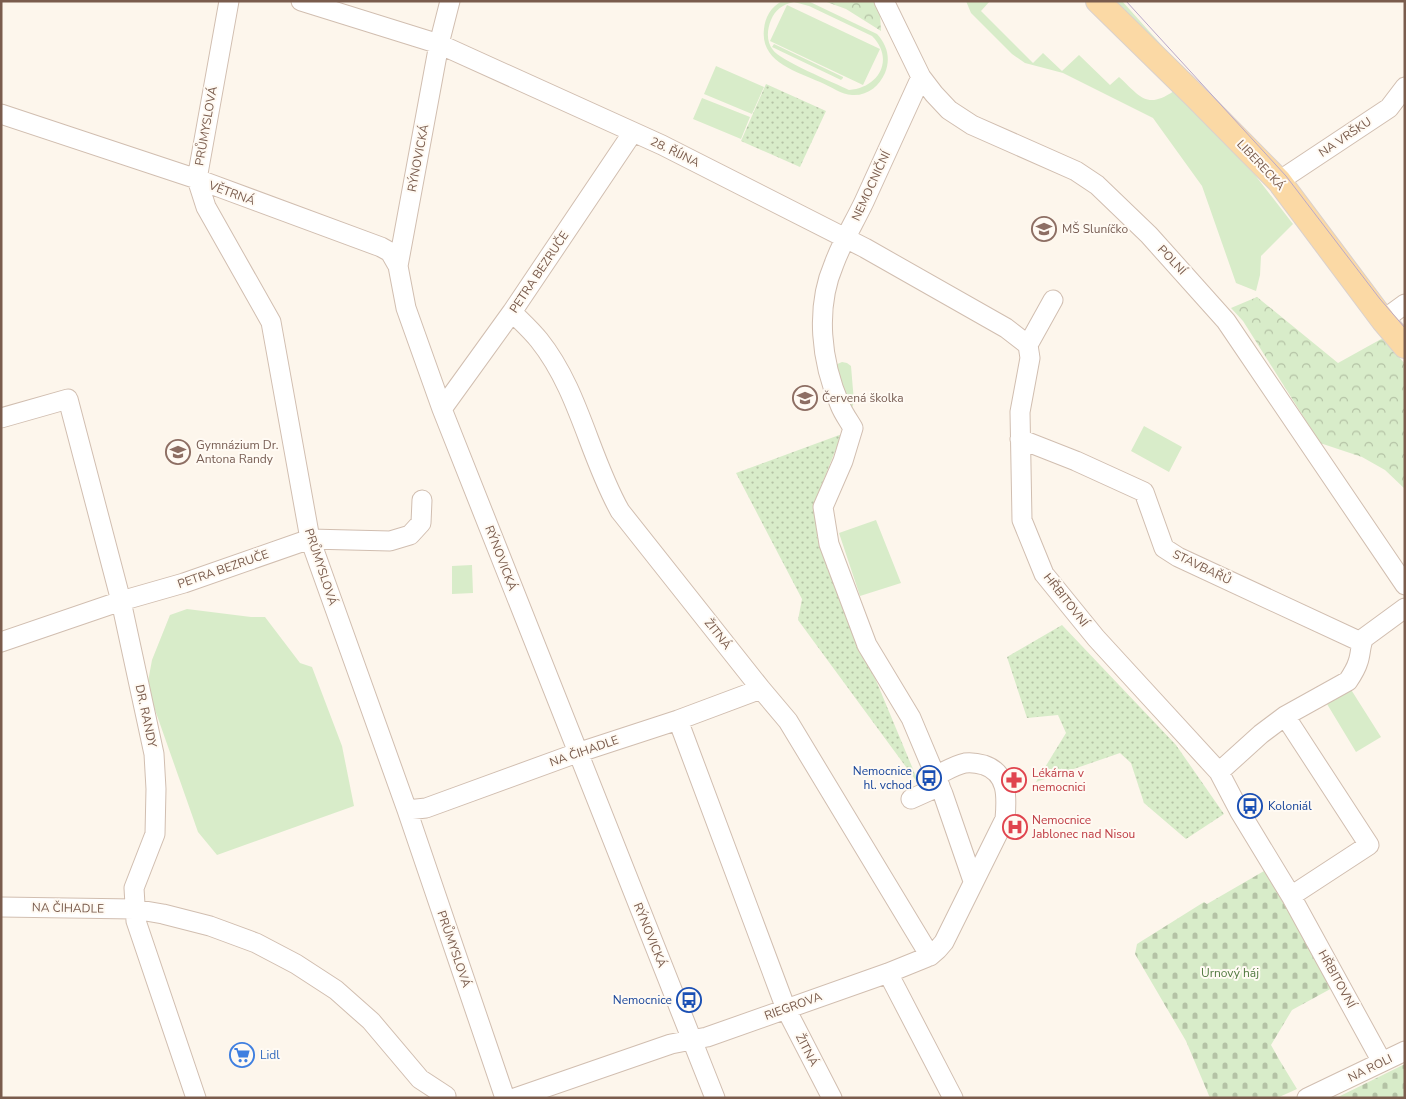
<svg xmlns="http://www.w3.org/2000/svg" width="1406" height="1099" font-family="'Nunito Sans',sans-serif">
<defs>
<pattern id="forest-crowns" width="20" height="18" patternUnits="userSpaceOnUse" patternTransform="scale(1.25)"><rect width="20" height="18" fill="#d8ecc9"/><path d="M2 6a3 3 0 1 1 6 0M12 15a3 3 0 1 1 6 0" fill="none" stroke="#b4c2a5"/></pattern>
<pattern id="cemetery-stones" width="16" height="16" patternUnits="userSpaceOnUse" patternTransform="scale(1.25)"><rect width="16" height="16" fill="#d8ecc9"/><path d="M2 7V4a2 2 0 0 1 4 0v3zM10 15v-3a2 2 0 0 1 4 0v3z" fill="#b4c2a5"/></pattern>
<pattern id="park-dots" width="8" height="8" patternUnits="userSpaceOnUse" patternTransform="scale(1.25)"><rect width="8" height="8" fill="#d8ecc9"/><path d="M2 2h.1M6 6h.1" fill="none" stroke="#b4c2a5" stroke-width="1.8" stroke-linecap="round"/></pattern>
</defs>
<rect width="100%" height="100%" fill="#fdf6ec"/>
<path fill="#d8ecc9" fill-rule="evenodd" d="M782 1H808L877 34C887 45 891 58 885 73 879 86 868 96 852 95 842 95 830 86 820 82 796 71 760 62 764 29 765 17 771 7 782 1ZM794 2 809 6 872 36C895 59 879 88 849 90 835 83 779 60 773 50 766 41 767 30 771 20 775 10 783 4 794 2Z
M966 1H990L981 11 1033 63 1043 53 1062 71 1079 55 1110 85 1119 77C1140 96 1146 110 1174 91L1255 175 1293 224 1261 256 1260 275 1256 291 1236 283 1202 186 1153 118 1063 73 1025 63 1012 54 971 13Z
M1112 1H1122L1174 59Z
M787 5 880 49 863 85 770 41Z
M774 44 843 77V78L841 80 772 47Z
M716 66 764 87 752 114 704 94Z
M702 98 750 117 741 139 693 119Z
M842 362 847 363 851 366 854 402 852 408H849L835 365Z
M1144 426 1182 447 1169 472 1131 451Z
M876 520 901 583 860 596 839 533Z
M472 565 473 593 452 594V566Z
M187 609 251 617H265L300 663 312 667 342 746 354 806 217 855 198 832 147 687 152 660 170 615Z
M1350 688 1381 737 1356 752 1327 704Z"/>
<path fill="url(#forest-crowns)" d="M824 1H875L880 13 881 31 846 9Z
M1257 297 1338 363 1383 338 1405 364V489L1385 470 1362 457 1320 443 1243 321 1231 308Z"/>
<path fill="url(#cemetery-stones)" d="M1264 871 1334 987 1292 1010 1271 1045 1280 1061 1297 1089 1277 1098H1210L1186 1041 1135 954 1137 944 1204 902 1207 904Z
M1405 1064V1098H1336Z"/>
<path fill="url(#park-dots)" d="M766 84 826 111 800 167 741 141Z
M842 434 816 499 818 541 920 786 798 620 802 599 736 473Z
M1062 625 1176 745 1224 814 1186 839 1144 803 1131 763 1120 753 1036 782 1066 733 1058 715 1027 718 1007 657Z"/>
<g fill="none" stroke-linecap="round" stroke-linejoin="round">
<defs>
<path id="minor" d="M229 1 197 179 206 207 271 322 310 539 407 810 505 1098
M301 1 439 44 662 145 865 248 1006 328 1028 345
M450 1 439 44 398 266 406 308 442 409 715 1098
M884 1 921 77 934 94 949 110 972 125 1076 171 1097 185 1149 235 1226 321 1405 585
M921 77C902 118 883 160 864 202 854 223 842 242 834 264 815 308 821 362 840 405 843 413 849 421 853 428L843 461 823 507 829 544 867 645 911 718 943 794 973 881
M1 114 197 179 381 247 390 252 398 266
M1279 181 1389 108 1405 87
M1053 300 1028 345 1030 358 1020 412 1022 520 1044 574 1096 638 1219 772 1240 812 1291 896 1382 1062
M512 312C521 321 531 330 539 340 579 390 589 456 620 511L761 689 788 721 930 956
M1383 320 1405 304
M442 409 512 312 633 132
M1 418 68 399 121 601 154 754 156 789 155 834 134 888 136 921 196 1098
M1020 439 1076 461 1144 492 1164 548 1178 557 1361 642
M1 642 121 601 184 583 310 539 390 541 410 535 421 523 422 500
M1285 716 1369 845 1291 896
M678 720 786 1009 832 1098
M1219 772 1261 734 1285 716 1348 681C1352 675 1356 669 1358 662 1361 654 1360 645 1364 638L1405 608
M911 799 940 786
M407 810 426 808 577 753 678 720 761 689
M1 907 134 909 163 914 210 926 256 943 296 964 336 990 371 1021 420 1079 446 1096
M888 973 953 1098
M515 1098 671 1044 707 1037 888 973 930 956 938 949 944 942 1005 819C1007 797 1008 773 984 765 977 763 972 762 965 763 955 765 944 772 935 776
M1307 1098 1405 1051"/>
<path id="major" d="M1098 1 1195 96 1279 181 1383 320 1405 346"/>
</defs>
<use href="#minor" stroke="#d1beb0" stroke-width="21"/>
<use href="#major" stroke="#dad1cd" stroke-width="26"/>
<use href="#minor" stroke="#fff" stroke-width="19"/>
<use href="#major" stroke="#fbd9a5" stroke-width="24"/>
<path stroke="#b9a8c9" stroke-width="1" d="M1126 1 1286 176 1380 299 1405 328"/>
</g>
<defs>
<symbol id="school-ring" viewBox="-11 -11 22 22"><circle r="9.5" fill="#fffaf3" stroke="#8d6e63" stroke-width="1.5"/><path d="M0-5L7-2L0 1L-7-2ZM-4 1L0 2.5L4 1V4Q0 6-4 4Z" fill="#8d6e63"/></symbol>
<symbol id="bus-ring" viewBox="-11 -11 22 22"><circle r="9.5" fill="#fffaf3" stroke="#1a4fb4" stroke-width="1.5"/><path d="M-5-6H5V4H4V6H2V4H-2V6H-4V4H-5ZM-3.5-4V0h7V-4ZM-3.5 1.2v1.5H-2V1.2ZM2 1.2v1.5H3.5V1.2Z" fill="#1a4fb4"/></symbol>
<symbol id="pharmacy-ring" viewBox="-11 -11 22 22"><circle r="9.5" fill="#fffaf3" stroke="#e0444e" stroke-width="1.5"/><path d="M-2-6h4v4h4v4h-4v4h-4v-4h-4v-4h4Z" fill="#e0444e"/></symbol>
<symbol id="hospital-ring" viewBox="-11 -11 22 22"><circle r="9.5" fill="#fffaf3" stroke="#e0444e" stroke-width="1.5"/><path d="M-5-5h3v3.5h4V-5h3V5h-3V1.5h-4V5h-3Z" fill="#e0444e"/></symbol>
<symbol id="supermarket-ring" viewBox="-11 -11 22 22"><circle r="9.5" fill="#fffaf3" stroke="#3f7fe0" stroke-width="1.5"/><path d="M-6-5.5h2.5l.6 2H6L4.5 2H-2.5L-4.4-4H-6ZM-1.5 3.2a1.3 1.3 0 1 0 .1 0ZM3 3.2a1.3 1.3 0 1 0 .1 0Z" fill="#3f7fe0"/></symbol>
</defs>
<g fill-rule="evenodd">
<use href="#school-ring" x="1030" y="215" width="28" height="28"/>
<use href="#school-ring" x="791" y="384" width="28" height="28"/>
<use href="#school-ring" x="164" y="438" width="28" height="28"/>
<use href="#bus-ring" x="915" y="764" width="28" height="28"/>
<use href="#pharmacy-ring" x="1000" y="766" width="28" height="28"/>
<use href="#bus-ring" x="1236" y="792" width="28" height="28"/>
<use href="#hospital-ring" x="1001" y="813" width="28" height="28"/>
<use href="#bus-ring" x="675" y="986" width="28" height="28"/>
<use href="#supermarket-ring" x="228" y="1041" width="28" height="28"/>
</g>
<g text-anchor="middle" dominant-baseline="central" stroke-width="4" stroke-linejoin="round" paint-order="stroke">
<g font-size="12" fill="#7a5c4d" stroke="#fffaf3">
<text transform="translate(206 126) rotate(-80)">PRŮMYSLOVÁ</text>
<text transform="translate(1345 137) rotate(-34)">NA VRŠKU</text>
<text transform="translate(675 152) rotate(26)">28. ŘÍJNA</text>
<text transform="translate(418 158) rotate(-79)">RÝNOVICKÁ</text>
<text transform="translate(1261 165) rotate(47)">LIBERECKÁ</text>
<text transform="translate(871 186) rotate(-65)">NEMOCNIČNÍ</text>
<text transform="translate(232 193) rotate(20)">VĚTRNÁ</text>
<text transform="translate(1172 260) rotate(47)">POLNÍ</text>
<text transform="translate(539 272) rotate(-56)">PETRA BEZRUČE</text>
<text transform="translate(501 558) rotate(69)">RÝNOVICKÁ</text>
<text transform="translate(321 567) rotate(72)">PRŮMYSLOVÁ</text>
<text transform="translate(1202 567) rotate(26)">STAVBAŘŮ</text>
<text transform="translate(223 569) rotate(-19)">PETRA BEZRUČE</text>
<text transform="translate(1066 600) rotate(52)">HŘBITOVNÍ</text>
<text transform="translate(718 634) rotate(52)">ŽITNÁ</text>
<text transform="translate(146 716) rotate(78)">DR. RANDY</text>
<text transform="translate(584 751) rotate(-19)">NA ČIHADLE</text>
<text transform="translate(68 908) rotate(1)">NA ČIHADLE</text>
<text transform="translate(650 935) rotate(68)">RÝNOVICKÁ</text>
<text transform="translate(454 949) rotate(71)">PRŮMYSLOVÁ</text>
<text transform="translate(1337 979) rotate(61)">HŘBITOVNÍ</text>
<text transform="translate(793 1006) rotate(-20)">RIEGROVA</text>
<text transform="translate(807 1050) rotate(63)">ŽITNÁ</text>
<text transform="translate(1370 1068) rotate(-26)">NA ROLI</text>
</g>
<g font-size="12" fill="#785e54" stroke="#fffaf3" text-anchor="start">
<text x="1062" y="229">MŠ Sluníčko</text>
<text x="822" y="398">Červená školka</text>
<text x="196" y="445">Gymnázium Dr.<tspan x="196" dy="14">Antona Randy</tspan></text>
</g>
<g font-size="12" fill="#164399" stroke="#fffaf3" text-anchor="end">
<text x="912" y="771">Nemocnice<tspan x="912" dy="14">hl. vchod</tspan></text>
<text x="1268" y="806" text-anchor="start">Koloniál</text>
<text x="672" y="1000">Nemocnice</text>
</g>
<g font-size="12" fill="#be3a42" stroke="#fffaf3" text-anchor="start">
<text x="1032" y="773">Lékárna v<tspan x="1032" dy="14">nemocnici</tspan></text>
<text x="1032" y="820">Nemocnice<tspan x="1032" dy="14">Jablonec nad Nisou</tspan></text>
</g>
<g font-size="12" fill="#537a41" stroke="#fffaf3">
<text x="1230" y="973">Urnový háj</text>
</g>
<g font-size="12" fill="#366cbe" stroke="#fffaf3" text-anchor="start">
<text x="260" y="1055">Lidl</text>
</g>
</g>
<rect width="1406" height="1099" fill="none" stroke="#7a5c4d" stroke-width="5"/>
</svg>
